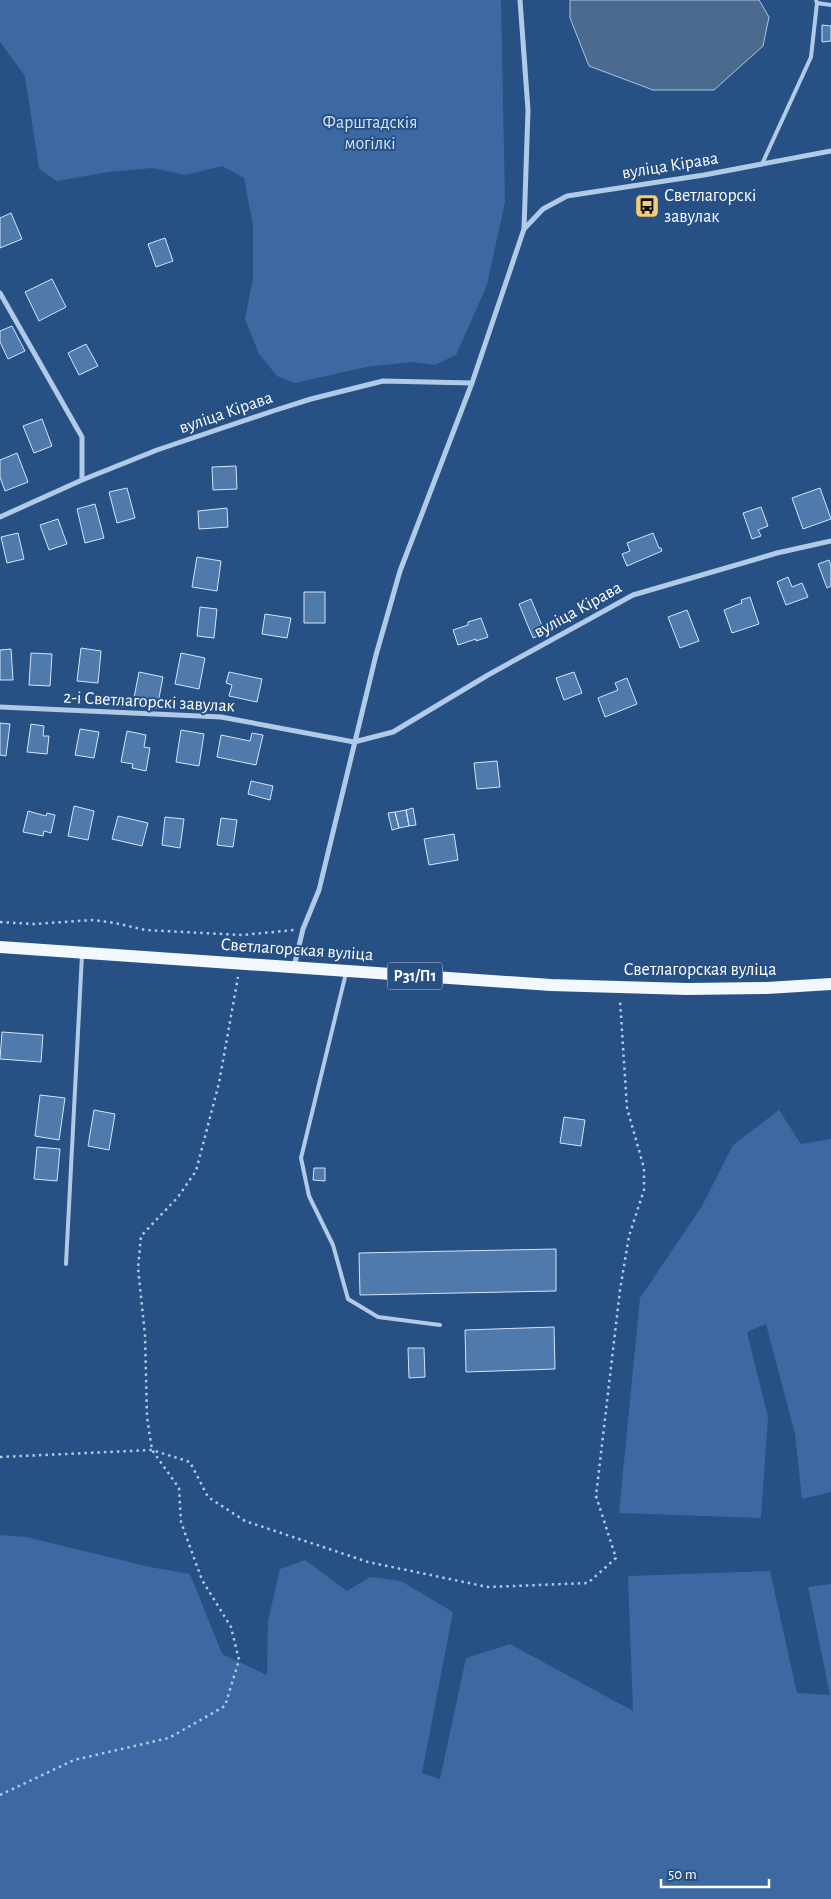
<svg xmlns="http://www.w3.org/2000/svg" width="831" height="1899" font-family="'Alegreya Sans',sans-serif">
<rect width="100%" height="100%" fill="#275084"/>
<path fill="#3c69a1" d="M0 0H501L505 202 487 285 456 355 435 365 412 362 366 367 295 383 277 376 259 354 245 319 253 278V226L244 178 222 166 186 175 152 168 109 172 57 181 39 169 25 76 0 42Z
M779 1110 801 1144 831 1139V1492L802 1499 795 1434 766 1324 747 1332 768 1417 761 1518 619 1513 640 1298 702 1206 733 1145Z
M0 1535 26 1537 150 1567 190 1574 222 1654 267 1675 268 1621 280 1569 305 1560 347 1591 370 1577 401 1581 453 1612 422 1773 440 1779 466 1658 510 1644 633 1711 628 1576 770 1571 797 1693 830 1695 808 1587 831 1584V1899H0Z"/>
<path fill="#4c698e" stroke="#a6c4e8" d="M570 0H759L769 17 763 46 714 90H653L589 66 570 18Z"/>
<path fill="#5079ac" stroke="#d5e4f6" d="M822 25 831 26V41L822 42Z
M11 213 22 239 0 248V218Z
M165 238 173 261 156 267 148 244Z
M52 279 66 307 39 321 25 292Z
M12 326 25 351 8 359 0 342V331Z
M86 344 98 366 79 375 68 353Z
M42 419 52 446 34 453 23 426Z
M17 453 28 482 5 491 0 477V460Z
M236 466 237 489 213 490 212 467Z
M127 488 135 518 117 523 109 492Z
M820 488 831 519 803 529 792 498Z
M95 504 104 538 85 543 77 509Z
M761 507 768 526 758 530 761 536 752 539 743 513Z
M227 508 228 527 199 529 198 511Z
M58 519 67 544 49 550 40 525Z
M18 533 24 559 7 563 1 537Z
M653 533 659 548H661L662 551 627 566 622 554 630 551 627 543Z
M197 557 221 561 217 591 192 587Z
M829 560 831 566V586L827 588 818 564Z
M788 577 792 587 802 583 808 597 786 605 777 582Z
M304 592H325V623H304Z
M750 597 759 624 732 633 724 610 742 603 741 600Z
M531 599 545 633 533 638 519 604Z
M200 607 217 609 214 638 197 636Z
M687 610 699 641 680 648 668 617Z
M265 614 291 618 287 638 262 634Z
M481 618 488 637 476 641V639L458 645 453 630 468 625V622Z
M81 648 101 651 98 683 77 681Z
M11 649 13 680H0V650Z
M31 653 52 654 50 686 29 685Z
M181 653 205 658 199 689 175 684Z
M139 672 163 677 157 708 133 703Z
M229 672 262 679 257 702 229 696 232 685 226 683Z
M574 672 582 693 564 700 556 678Z
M627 678 637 704 605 717 598 698 618 690 615 683Z
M0 723 10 724 6 756 0 755Z
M31 724 44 726 43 736H49L47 754 27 752Z
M80 729 99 732 94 758 75 755Z
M181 730 204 734 199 766 176 762Z
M127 731 146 735 144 747 150 748 146 771 132 768 133 764 121 762Z
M252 733 263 735 256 765 217 757 221 735 250 741Z
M497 761 500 787 477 789 474 763Z
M251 781 273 786 270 800 248 794Z
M74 806 94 811 88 840 68 836Z
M413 808 416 825 409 826 406 810Z
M406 810 409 826 399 828 395 812Z
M28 811 46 816 47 813 55 815 51 833 44 831 43 836 23 832Z
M395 812 399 828 392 830 388 813Z
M118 816 148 823 142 846 112 839Z
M165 817 184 819 180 848 162 845Z
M221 818 237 820 233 847 217 845Z
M454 834 458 860 429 865 424 839Z
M2 1032 43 1035 41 1062 0 1059Z
M40 1095 65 1098 59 1140 35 1136Z
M94 1110 115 1114 109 1150 88 1146Z
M564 1117 585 1120 581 1146 560 1143Z
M37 1147 60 1149 57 1181 34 1179Z
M314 1168H325V1181L313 1180Z
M556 1249V1291L360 1295 359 1253Z
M554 1327 555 1369 466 1372 465 1330Z
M408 1348H424L425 1377 409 1378Z"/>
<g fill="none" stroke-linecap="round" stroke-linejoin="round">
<path stroke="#b1cae7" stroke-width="2.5" stroke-dasharray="2.5 4" stroke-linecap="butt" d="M0 922 34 924 93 920 115 923 145 930 242 935 294 930
M0 1457 152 1450 190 1462 208 1497 245 1521 368 1562 488 1587 588 1583 616 1558 596 1496 620 1290 629 1236 644 1190V1168L627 1108 620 1000
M0 1795 74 1760 169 1738 225 1706 239 1660 231 1627 202 1580 181 1522 179 1488 152 1450 147 1417 145 1335 138 1268 141 1236 178 1197 196 1171 219 1083 238 977"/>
<path stroke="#b1cae7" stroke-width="4" d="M817 3 831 5
M762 164 811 57 817 3 816 0
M346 973 301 1158 309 1196 333 1245 348 1299 378 1317 440 1325
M66 1264 82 955"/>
<path stroke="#b1cae7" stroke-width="5" d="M524 229 543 209 567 196 704 175 831 151
M0 293 82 437V480L0 517
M82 480 157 450 276 410 311 399 383 381 472 383
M0 707 221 717 354 742 393 732 488 675 633 595 777 553 831 541
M294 967 303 929 319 890 376 655 400 571 472 383 524 229 528 110 520 0"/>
<path stroke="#f3f7fe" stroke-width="12" d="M0 947 551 985 687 989 767 988 831 984"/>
</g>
<defs>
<symbol id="bus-square" viewBox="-11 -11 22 22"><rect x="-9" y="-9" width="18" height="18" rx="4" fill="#f0cd77" stroke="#275084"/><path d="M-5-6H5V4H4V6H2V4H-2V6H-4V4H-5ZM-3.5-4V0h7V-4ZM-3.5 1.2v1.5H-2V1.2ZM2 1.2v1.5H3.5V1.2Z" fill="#111"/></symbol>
</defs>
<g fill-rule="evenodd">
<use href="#bus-square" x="633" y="192" width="28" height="28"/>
</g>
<g text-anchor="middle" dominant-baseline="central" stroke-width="4" stroke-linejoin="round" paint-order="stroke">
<rect fill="#275084" stroke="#becada" stroke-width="1" x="387.5" y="962.5" width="55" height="27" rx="4"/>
<g font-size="16" font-weight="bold" fill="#fff">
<text x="415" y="976">Р31/П1</text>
</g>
<g font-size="18" fill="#d5e4f6" stroke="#275084">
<text x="370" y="123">Фарштадскія<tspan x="370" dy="21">могілкі</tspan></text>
</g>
<g font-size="18" fill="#fff" stroke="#275084">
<text transform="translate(670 166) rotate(-9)">вуліца Кірава</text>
<text transform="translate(226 413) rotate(-19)">вуліца Кірава</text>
<text transform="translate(578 610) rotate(-29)">вуліца Кірава</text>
<text transform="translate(149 702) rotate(3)">2-і Светлагорскі завулак</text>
<text transform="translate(297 950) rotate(4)">Светлагорская вуліца</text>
<text x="700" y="970">Светлагорская вуліца</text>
</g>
<g font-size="18" fill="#fff" stroke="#275084" text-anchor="start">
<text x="664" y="196">Светлагорскі<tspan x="664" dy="21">завулак</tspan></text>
</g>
</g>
<path d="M661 1879v8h108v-8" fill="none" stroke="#ffffff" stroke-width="2.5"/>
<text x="668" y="1879" font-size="15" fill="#ffffff" stroke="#275084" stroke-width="4" paint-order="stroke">50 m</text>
</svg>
